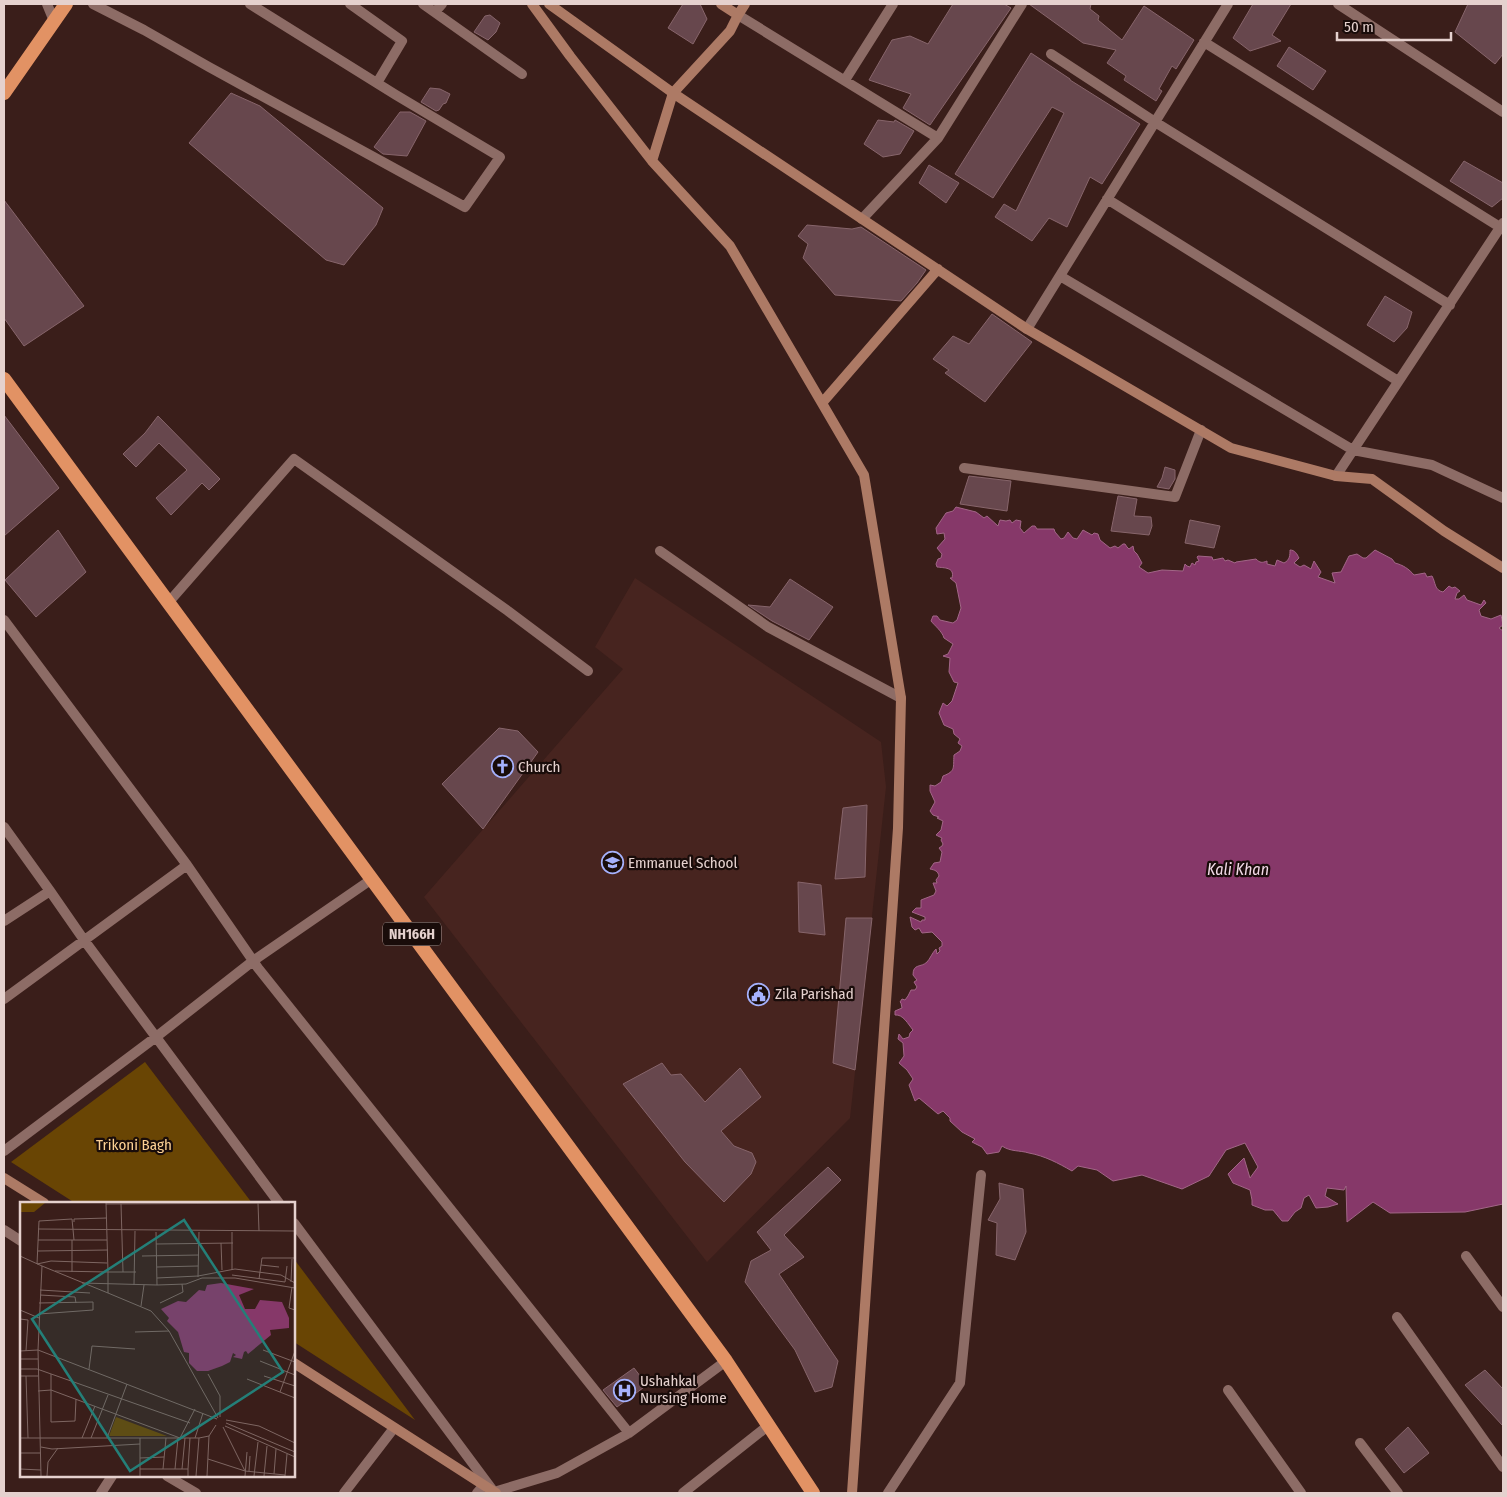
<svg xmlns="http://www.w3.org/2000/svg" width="1507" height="1497" font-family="'Fira Sans Condensed',sans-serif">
<rect width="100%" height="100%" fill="#3a1e1a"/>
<path fill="#47241f" d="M635 578 881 742 886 787 850 1118 707 1262 424 897 623 669 595 647Z"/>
<path fill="#694504" d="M145 1062 252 1203H75L11 1162Z
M294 1259 415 1420 294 1342Z"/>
<path fill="#863869" stroke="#a26687" d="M956 507 976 512 984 518 987 516 998 526 1000 520 1006 521 1010 520 1012 523 1016 520 1021 521 1020 528 1024 533 1032 526H1035L1037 529H1054L1055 532 1061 539 1064 538 1068 532 1073 538 1077 539 1083 530 1092 535 1094 533 1098 534 1100 540 1110 548 1115 546 1118 548 1123 544H1125L1127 547 1129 549 1133 546 1134 551 1137 554 1142 563 1139 567 1148 573 1162 570 1183 571 1185 564 1187 566 1190 567 1192 563 1195 565 1196 562 1199 561 1197 557 1198 556 1212 557 1213 560 1223 558 1225 561 1228 560 1235 563 1236 562 1256 559C1260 563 1262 563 1267 561V564L1275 566 1277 560 1284 563C1290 560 1290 555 1290 550 1295 550 1297 554 1299 558L1294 563 1300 567 1304 565 1311 569 1314 561 1321 572 1318 577 1335 583 1332 573 1341 572 1349 556 1357 554 1363 558H1366L1375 550 1392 559 1395 563C1403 565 1409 569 1414 575L1425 573 1427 577 1432 576C1436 583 1434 590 1443 592L1449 586 1452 588 1455 587 1460 591 1457 593 1455 599H1459L1464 595 1467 600 1481 605 1484 600 1486 603 1479 610 1481 616 1491 619 1501 615 1503 625 1499 628 1503 631V1204L1465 1212 1390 1213 1373 1202 1347 1222 1346 1186 1344 1190 1327 1188 1325 1196 1338 1204 1328 1207 1316 1208 1309 1195 1304 1198 1301 1208 1295 1212 1288 1221H1282L1273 1210H1265L1252 1205V1200L1250 1190 1233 1183 1228 1174 1244 1158 1250 1178 1258 1167 1245 1143 1226 1150 1209 1176 1182 1189 1142 1175 1113 1181 1097 1170 1078 1166 1072 1171C1058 1163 1045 1156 1029 1153 1019 1150 1011 1152 1002 1146L999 1152 987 1154 982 1147 972 1142 975 1139 962 1132 950 1121V1118L943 1111 938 1114 919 1098 915 1101 909 1085 913 1079 907 1070 899 1063 904 1056 903 1043 898 1039 899 1034 903 1039 909 1037 910 1033 913 1030C908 1024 903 1014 895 1015V1011L902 1008 901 1003 900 1002 902 999 905 1000 908 996 911 990H915L917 987 914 982 917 980 913 975C913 963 921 968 927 962 930 959 932 953 936 949L937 954 940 951 939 948 942 946V942L932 932 922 933 919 928 915 930 912 927 910 917 921 922 922 920H925V917L912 912 916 908H921V900L934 895 936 891 933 883H937L936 880 939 876C938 871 935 870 930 869L934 863 940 862 942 852 939 848 942 846 943 844 941 840 942 838 936 835 941 830 943 821 937 818 939 817 933 815 930 811 935 802 930 791V785L935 786 941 782 943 776C956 771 953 768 954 755L960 751 962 746 958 743 960 739 954 734 953 729 944 725 939 713 943 703 947 706 952 701 958 683 954 682 949 672 950 658 943 656 948 654 953 644 944 638C942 631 935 626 931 621L933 616H937L940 620 953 623 957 620 961 608 956 583 950 578H952C955 567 944 568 937 567L936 564 938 559 941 558 942 554 937 548 945 539 944 533 937 534 936 528 946 513 953 511Z"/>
<path fill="#67474d" stroke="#87656b" d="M683 4H700L707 19 693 44 668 28Z
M953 4H1004L1011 8 930 125 903 108 911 94 869 80 892 40 910 36 928 44Z
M1029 4H1091L1090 9 1099 16 1098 20 1122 40 1144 6 1194 40 1176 69 1172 66 1159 89 1162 91 1156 101 1124 80 1126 76 1107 63 1116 50 1083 43Z
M1253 4H1291L1272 35 1281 41 1250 51 1233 38Z
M1468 4H1503V54L1495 64 1455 32Z
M490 15 500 23 496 32 488 40 474 32 485 16Z
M1289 47 1326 71 1313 90 1277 66Z
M1031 53 1070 79V80L1140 124 1102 184 1090 177 1067 227 1049 218 1032 241 995 217 1004 204 1016 211 1064 113 1052 107 993 198 955 174Z
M430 88 440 89 450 94 446 103 443 104 439 110 436 111 421 102Z
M231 93 260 106 383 208 376 225 344 265 326 260 189 143Z
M400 112H410L426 121 407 156 383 154 374 147Z
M878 120 894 122 895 120 914 131 900 154 883 157 864 144Z
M1464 161 1503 183V198L1492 207 1450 181Z
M929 165 959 183 946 203 919 183Z
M4 200 84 306 24 346 4 318Z
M807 225 852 229 861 227 926 270 917 283 901 301 835 295 803 258 808 244 798 236Z
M1385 296 1412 312 1407 328 1394 342 1367 325Z
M992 314 1032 342 985 402 945 373 949 370 933 359 953 336 969 344Z
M4 415 59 488 4 536Z
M158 416 220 479 209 490 202 483 171 515 156 498 187 470 159 443 136 467 123 454 145 433Z
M1165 467 1175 470V479L1169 489 1157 487 1162 478Z
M969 476 1011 481 1007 511 960 504Z
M1118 496 1137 499 1134 516 1151 517 1152 526 1149 535 1111 531Z
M1190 520 1220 526 1214 548 1185 543Z
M58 530 86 572 36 617 5 580Z
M790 579 833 607 809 640 772 621 748 605 770 607Z
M499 728 518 731 538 752 483 829 442 784Z
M867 805 865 877 835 879 843 808Z
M798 882 821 885 825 935 799 932Z
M846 918H872L855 1070 833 1063Z
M662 1063 671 1075 681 1074 705 1102 740 1068 761 1097 721 1131 734 1146 752 1153 756 1162 751 1174 724 1202 685 1162 623 1084Z
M828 1167 841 1180 784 1235 804 1257 779 1274 838 1361 832 1387 815 1392 795 1350 745 1282 751 1261 771 1250 757 1232Z
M999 1183 1023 1189 1026 1232 1015 1260 996 1255 997 1223 988 1220 1000 1199Z
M634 1368 647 1385 617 1407 603 1390Z
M1485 1370 1503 1389V1426L1465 1385Z
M1408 1427 1429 1453 1404 1473 1385 1449Z"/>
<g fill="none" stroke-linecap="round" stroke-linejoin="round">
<path stroke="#8d6c66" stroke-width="10" d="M47 4 54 21
M93 4 144 30 209 67 465 207 500 157 396 95 250 4
M350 4 402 41 377 83
M423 4 522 74
M1338 4 1503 112
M435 12 442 4
M738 15 938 138
M1204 42 1503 229
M1051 54 1155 122 1450 305
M845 80 893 4
M1107 199 1398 381
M862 219 938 138 1022 4
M1060 276 1353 450 1432 465 1503 498
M1027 329 1228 4
M964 468 1175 497 1201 430
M1336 476 1503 223
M660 551 768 627 901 698
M168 603 294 459 508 611 588 671
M4 620 187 865 258 968 629 1433
M4 827 50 891 84 940 279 1203
M4 921 50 891
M4 999 187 865
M4 1151 156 1037 253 961 372 879
M294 1223 494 1492 557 1473 629 1433 726 1361
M4 1230 21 1241
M1466 1256 1503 1307
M1397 1317 1503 1467
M1228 1390 1301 1493
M1360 1443 1398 1493
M167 1476 196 1493
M101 1493 112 1476
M344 1493 394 1428
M477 1493 484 1485
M683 1493 769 1425
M888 1493 960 1383 981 1175"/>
<path stroke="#ad7a65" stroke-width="10" d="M532 4 570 56 652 161
M549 4 673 93 1027 329 1231 448 1336 476 1372 479 1444 531 1503 568
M721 4 738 15 730 31 673 93 652 161 730 246 864 475 901 698 898 828 852 1493
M738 15 745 4
M822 403 938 269
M4 1178 44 1203
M294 1363 496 1493"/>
<path stroke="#e29264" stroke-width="14" d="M4 93 66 4
M4 379 726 1361 813 1493"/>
</g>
<defs>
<symbol id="church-ring" viewBox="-11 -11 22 22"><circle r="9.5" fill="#190c0a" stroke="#a5b1fc" stroke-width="1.5"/><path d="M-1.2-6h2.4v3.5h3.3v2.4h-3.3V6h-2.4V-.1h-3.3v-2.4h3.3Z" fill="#a5b1fc"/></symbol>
<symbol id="school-ring" viewBox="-11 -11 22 22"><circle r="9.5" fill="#190c0a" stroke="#a5b1fc" stroke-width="1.5"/><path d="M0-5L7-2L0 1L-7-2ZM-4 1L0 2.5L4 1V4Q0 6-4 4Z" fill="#a5b1fc"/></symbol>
<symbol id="civic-ring" viewBox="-11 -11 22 22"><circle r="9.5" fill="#190c0a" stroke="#a5b1fc" stroke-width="1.5"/><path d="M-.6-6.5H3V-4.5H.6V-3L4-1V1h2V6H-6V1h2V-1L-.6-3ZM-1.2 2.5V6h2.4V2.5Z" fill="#a5b1fc"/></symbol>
<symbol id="hospital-ring" viewBox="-11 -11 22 22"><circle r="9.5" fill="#190c0a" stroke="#a5b1fc" stroke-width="1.5"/><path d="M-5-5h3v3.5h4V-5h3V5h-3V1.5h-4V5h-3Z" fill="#a5b1fc"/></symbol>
</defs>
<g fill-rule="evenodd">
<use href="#church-ring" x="490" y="754" width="25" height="25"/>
<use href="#school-ring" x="600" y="850" width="25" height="25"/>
<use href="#civic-ring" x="746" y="982" width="25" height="25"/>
<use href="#hospital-ring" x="612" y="1378" width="25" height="25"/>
</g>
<g text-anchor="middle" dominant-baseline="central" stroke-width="4.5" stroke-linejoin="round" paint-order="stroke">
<rect fill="#190c0a" stroke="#a89693" stroke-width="1" x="383" y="922.5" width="58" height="23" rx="4"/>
<g font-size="14" font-weight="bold" fill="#e5d1ce">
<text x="412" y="934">NH166H</text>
</g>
<g font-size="15" fill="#e5d1ce" stroke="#190c0a" text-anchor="start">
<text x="518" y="767">Church</text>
<text x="628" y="863">Emmanuel School</text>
<text x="775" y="994">Zila Parishad</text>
<text x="640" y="1381">Ushahkal<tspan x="640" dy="17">Nursing Home</tspan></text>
</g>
<g font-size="15" fill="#fdd094" stroke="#190c0a">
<text x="134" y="1145">Trikoni Bagh</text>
</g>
<g font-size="16" font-style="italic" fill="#f2dae7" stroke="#190c0a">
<text x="1238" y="869">Kali Khan</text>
</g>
</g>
<g transform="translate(20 1202)">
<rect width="275" height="275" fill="#3a1e1a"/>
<path d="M0 1H25L14 10H0ZM96 215 147 234H89Z" fill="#694504"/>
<path d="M201 81 234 87 219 93 225 107H235L240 98 262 100 269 116V126L250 128 251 133 228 152 226 149 224 150 222 157 213 155 216 153 213 151 210 160 202 164 188 169H177L169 161V151L164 150 158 130 147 119 149 116 141 107 158 99 166 100 179 88 185 89 187 83Z" fill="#863869"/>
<path fill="none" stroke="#7e6662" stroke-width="1" d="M86 1 88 70M238 1 239 29M86 2 270 1M101 2 103 70M54 20V17L87 16M18 27 275 29M136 30 137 83M212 30V68M18 38H52V70M52 38H87M54 38 52 17 19 19 17 62 31 59 87 61M201 41 202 68M136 42 213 41M18 49 88 48M0 54 22 64 18 148 197 217M122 54 179 53M241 63 259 65M22 64 88 91M137 65 178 64M35 69 88 70V91L131 109 149 129 198 216M88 70H116M212 73 265 80 267 64M178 75 179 30M137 76 178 74 215 67 261 73 275 81M239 77 242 56H275M271 80 272 57M62 81 137 83 166 82 182 76H215L275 86M114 83 115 29M272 85 269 106 275 108M20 88 70 91M20 93 55 95 56 101M140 101 163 90 162 82M121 104 124 83M0 108 19 116M19 112 73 108V100L19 101M0 117 8 118 6 149M115 130 149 129M18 148 21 274M243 148 275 160M0 149 18 148M0 157H18M240 159 275 173M0 167H17L170 221M69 167 72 144 115 147M31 172V220L55 219 56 197M188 172 200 194V215M0 174H18M6 174 8 236M244 174 275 184M227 177 275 196M18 189 31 188 160 236 175 207M260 190 275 149M206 218 239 224 275 241M206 221 275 250M205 224 275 255M203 225 225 269 265 273M0 236H179L189 234 196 223M62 236 75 204M71 236 88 193M87 236 107 182M175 236 183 211M21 245 32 247 120 242M0 251H21M120 256 144 255M188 257 225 269M0 267 21 268M120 267H168V274M143 267 146 236M155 267 158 236M162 267 165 236M168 267 170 236M229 269 230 254M254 272 256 247M27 274 28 260 38 246M120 274V236M176 274 179 236M187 274 189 234M225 274 227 250M234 274 238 240M244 274 247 244M265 274 267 252"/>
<path fill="#247f78" fill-opacity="0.15" stroke="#247f78" stroke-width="2.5" d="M164 18 263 170 110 269 12 117Z"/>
<rect width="275" height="275" fill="none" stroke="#e5d1ce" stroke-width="2.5"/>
</g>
<rect width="1507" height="1497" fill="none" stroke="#e5d1ce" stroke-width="10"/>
<path d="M1337 32v8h114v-8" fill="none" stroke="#e5d1ce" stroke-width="2.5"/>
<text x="1344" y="32" font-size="15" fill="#e5d1ce" stroke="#190c0a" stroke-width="4" paint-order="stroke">50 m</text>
</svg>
